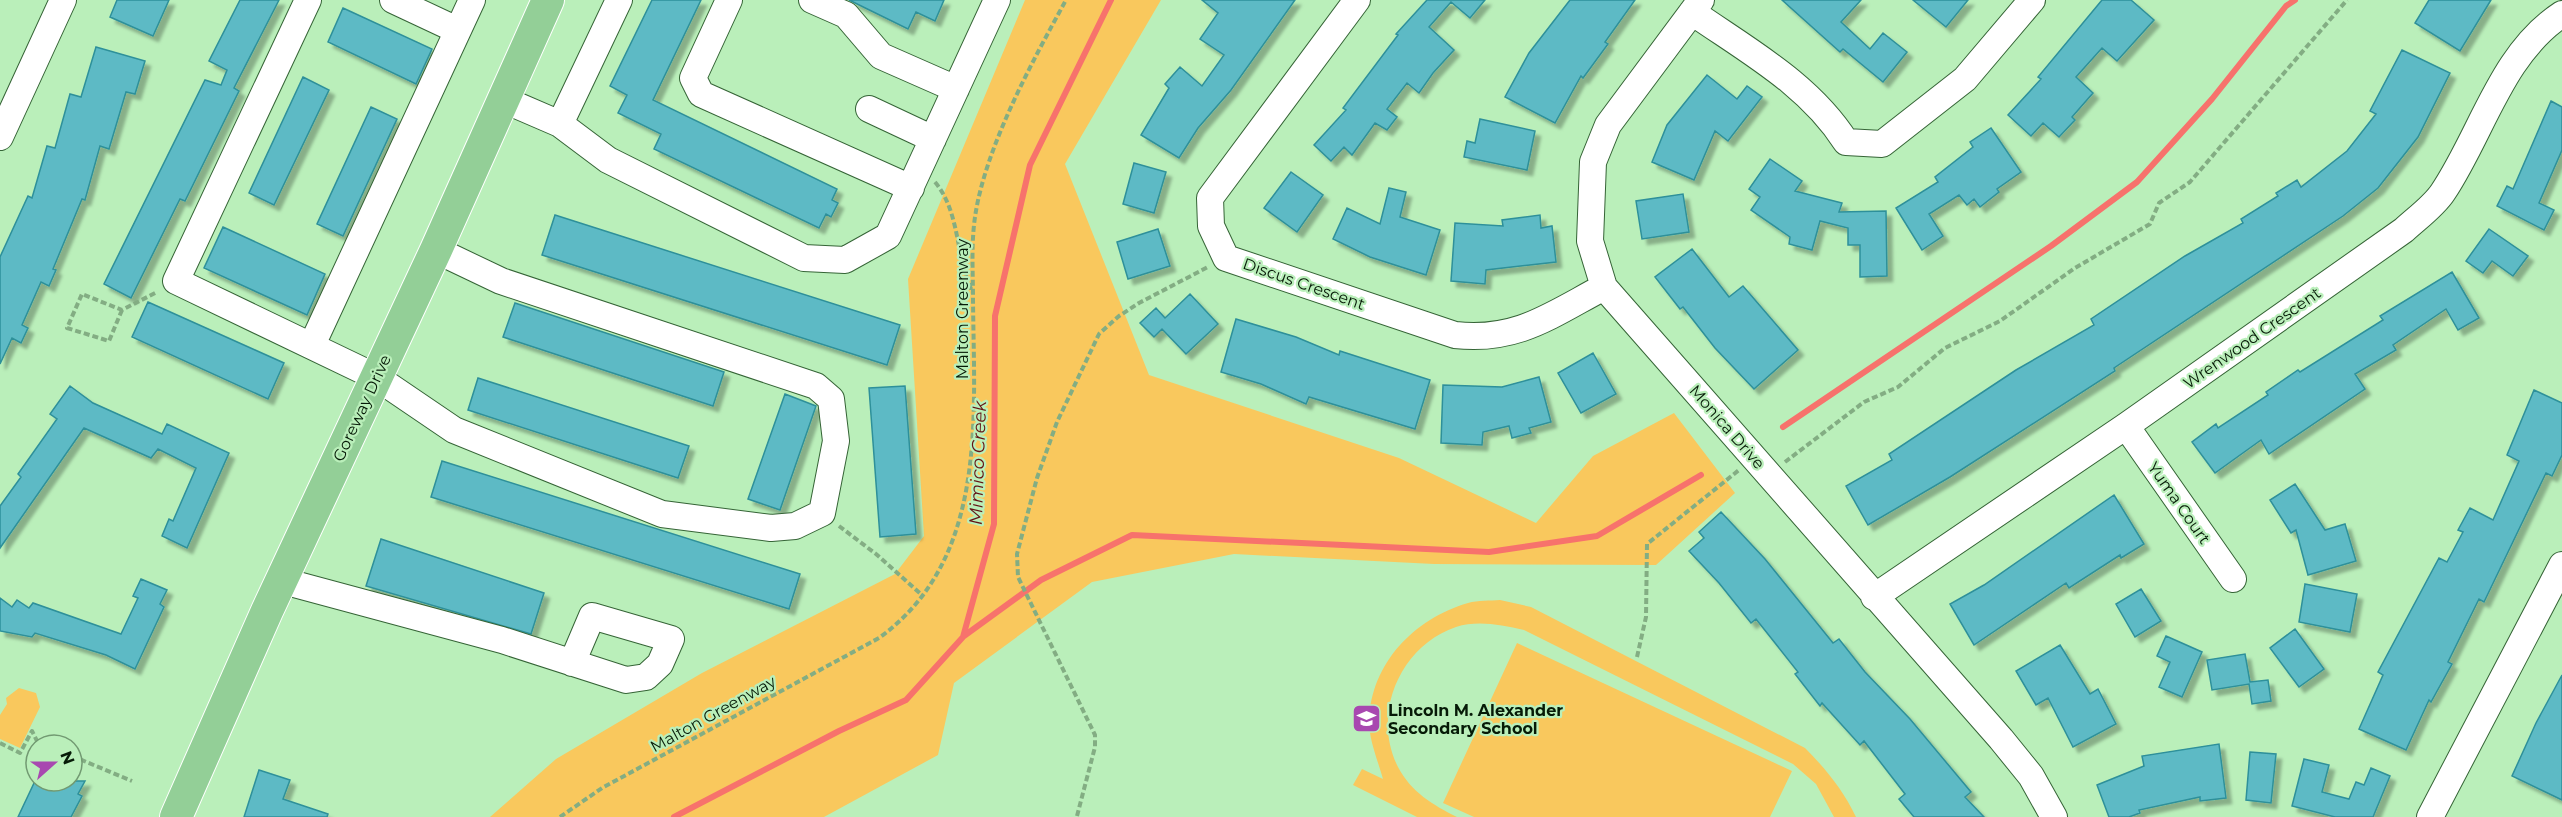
<svg xmlns="http://www.w3.org/2000/svg" width="2562" height="817" font-family="Montserrat,sans-serif">
<defs>
<filter id="shadow"><feDropShadow dx="5.5" dy="5.5" stdDeviation="1.5" flood-color="#0004"/></filter>
</defs>
<rect width="100%" height="100%" fill="#baefba"/>
<path fill="#f9c85d" d="M1025 0H1161L1065 164 1149 375 1399 458 1536 523 1593 456 1674 413 1735 493 1656 565 1434 564 1234 554 1092 582 954 683 938 755 824 817H490L556 759 702 673 895 574 924 536 908 279Z
M1500 600 1531 607 1805 748C1826 769 1843 790 1856 817H1834L1816 784 1793 764 1524 630C1501 625 1478 620 1456 627 1400 646 1371 714 1398 767 1411 792 1433 805 1457 817H1417L1353 785 1362 769 1383 779C1378 761 1369 740 1369 721 1371 663 1414 619 1468 603 1478 600 1490 601 1500 600Z
M1517 643 1792 771 1770 817H1474L1443 803Z
M19 688 36 693 40 707 20 748 0 739V715L7 704 6 698Z"/>
<g fill="none" stroke-linecap="round" stroke-linejoin="round">
<path stroke="#f7726c" stroke-width="6" d="M1783 427 2051 246 2137 182 2212 99 2286 6 2295 0
M964 636 1041 580 1132 535 1489 552 1597 536 1701 475
M674 817 839 731 906 700 963 637 994 524 995 316 1030 165 1111 0"/>
</g>
<path fill="#5dbac5" stroke="#2e909a" stroke-width="1.5" filter="url(#shadow)" d="M117 0H169L153 36 110 17Z
M240 0H279L234 88 239 91 185 201 180 199 131 298 104 284 205 80 221 85 227 70 209 61Z
M652 0H701L653 100 837 189 832 200 838 203 831 217 826 214 819 228 654 149 661 134 618 113 627 95 610 86Z
M849 0H944L935 21 916 12 908 29Z
M1202 0H1295L1231 90 1198 128 1179 158 1141 135 1169 88 1165 84 1180 67 1202 86 1224 55 1200 39 1218 13Z
M1427 0H1485L1470 18 1451 2 1429 27 1454 50 1433 73 1419 93 1407 83 1387 109 1397 117 1387 130 1375 123 1352 155 1344 147 1331 161 1314 145 1346 110 1343 108 1398 35 1396 34Z
M1570 0H1635L1605 42 1608 44 1583 78 1581 76 1555 123 1505 97 1529 53Z
M1782 0H1861L1841 22 1870 49 1883 33 1907 52 1883 82 1843 49 1840 52Z
M1913 0H1968L1946 27Z
M2102 0H2131L2154 20 2117 61 2102 48 2076 77 2093 93 2072 117 2075 120 2059 137 2043 123 2031 136 2008 115 2041 79 2038 77Z
M2429 0H2491L2460 51 2415 23Z
M343 8 432 49 416 84 328 42Z
M96 47 145 61 135 94 126 92 109 149 100 146 85 200 82 199 53 269 56 270 49 286 41 282 22 325 28 328 21 343 12 338 0 364V257L28 196 32 198 47 146 55 148 70 94 81 97Z
M2402 50 2450 73 2418 137 2378 188 2343 216 2114 368 2115 371 1950 477 1868 525 1846 486 1892 460 1889 454 2016 370 2094 325 2091 319 2185 256 2243 223 2241 219 2278 196 2276 193 2297 180 2301 187 2347 151 2376 114 2370 111Z
M1707 75 1737 99 1747 86 1762 97 1728 141 1715 131 1694 180 1652 162 1667 125Z
M303 77 329 90 274 205 249 193Z
M2551 101 2562 107V150L2539 203 2554 210 2544 230 2497 206 2507 186 2513 189Z
M371 107 397 119 343 236 317 224Z
M1480 119 1535 131 1527 170 1464 157 1467 141 1475 143Z
M1991 128 2021 172 1997 189 1999 192 1980 207 1974 199 1967 205 1959 195 1929 214 1943 236 1922 250 1896 208 1938 182 1935 177 1973 147 1970 142Z
M1770 159 1802 181 1795 191 1842 203 1839 212 1886 211 1887 276 1860 277V245H1848V228L1820 221 1812 250 1789 244 1790 237 1751 210 1760 197 1749 189Z
M1134 163 1166 172 1154 213 1123 204Z
M1291 172 1323 195 1297 232 1264 208Z
M1389 188 1406 192 1400 217 1440 230 1426 275 1370 257 1333 239 1347 208 1380 224Z
M1683 194 1689 232 1642 239 1636 201Z
M555 215 900 325 887 365 542 255Z
M1540 215 1541 228 1552 226 1556 262 1486 270 1485 284 1451 281 1455 223 1503 226 1502 220Z
M223 227 325 274 307 315 204 268Z
M1158 229 1170 266 1128 279 1117 242Z
M2489 229 2528 256 2513 276 2492 261 2483 273 2466 261Z
M1692 249 1729 297 1743 286 1798 350 1754 389 1715 348 1683 307 1680 309 1655 277Z
M2452 272 2479 318 2458 330 2446 309 2393 345 2396 350 2355 374 2365 389 2269 454 2261 440 2215 473 2192 442 2216 424 2218 428 2268 395 2266 392 2298 370 2300 372 2383 320 2380 316Z
M1190 294 1218 324 1186 354 1162 329 1154 337 1140 323 1156 308 1165 318Z
M148 302 284 363 268 399 132 337Z
M515 303 724 372 713 406 503 337Z
M1236 319 1296 337 1339 355 1340 351 1430 380 1415 429 1309 397 1306 404 1261 384 1221 372Z
M1593 353 1616 394 1581 413 1558 373Z
M1539 377 1551 422 1529 428 1531 433 1512 438 1509 426 1483 432 1482 445 1441 443 1443 385 1502 387Z
M478 378 689 446 678 478 468 410Z
M70 386 93 403 162 434 167 424 229 453 187 548 162 536 169 519 173 521 196 468 158 449 151 458 84 428 0 548V506L21 477 18 474 57 419 50 414Z
M905 386 916 534 880 537 869 388Z
M2534 390 2562 403V455L2552 476 2546 473 2484 602 2479 599 2448 662 2452 664 2431 702 2429 700 2406 750 2359 729 2383 675 2378 672 2439 558 2447 562 2463 532 2458 530 2470 508 2493 520 2519 461 2507 455Z
M785 394 816 406 780 510 748 499Z
M442 461 800 574 789 609 431 497Z
M2295 484 2325 530 2345 524 2356 561 2308 575 2296 530 2291 533 2270 500Z
M2114 495 2144 544 2121 558 2120 555 2069 588 2066 583 1974 645 1950 604 1984 585Z
M1721 512 1765 559 1833 643 1839 639 1865 672 1910 719 1971 792 1965 797 1984 817H1914L1899 799 1905 794 1864 741 1860 745 1822 703 1820 706 1795 674 1798 672 1756 619 1751 623 1719 583 1689 551 1704 538 1699 532Z
M381 539 544 593 531 634 366 586Z
M141 579 167 590 160 604 164 607 135 669 106 655 35 633 32 637 0 631V598L12 607 17 600 29 608 33 603 121 634 138 598 133 596Z
M2305 584 2357 594 2350 632 2299 622Z
M2141 589 2161 621 2135 637 2116 604Z
M2295 629 2324 669 2299 687 2270 648Z
M2166 636 2202 652 2182 697 2159 687 2170 662 2157 656Z
M2060 645 2090 694 2098 689 2116 724 2073 747 2048 698 2036 705 2016 671Z
M2245 654 2250 682 2268 680 2271 701 2252 704 2249 684 2212 690 2207 660Z
M2562 675V800L2512 776 2536 723Z
M2219 744 2226 798 2200 801V797L2139 810 2140 813 2129 817H2109L2097 785 2144 766 2142 756Z
M2250 752 2276 754 2271 803 2246 800Z
M2304 759 2329 765 2322 792 2349 799 2356 782 2364 785 2371 768 2390 776 2373 817H2335L2292 806Z
M259 770 290 780 283 799 328 814 327 817H244Z
M35 781H85L78 794 82 796 71 817H18Z"/>
<g fill="none" stroke-linecap="round" stroke-linejoin="round">
<defs>
<path id="minor" d="M308 0 176 281 376 377 454 430 662 514 771 528 795 526 822 513 836 441 831 399 816 386 501 281 436 250
M393 0 457 30
M619 0 560 124 608 160 804 258 845 260 888 236 997 0
M729 0 693 78 701 94 911 188
M812 0 846 15 881 56 956 89
M1357 0 1210 198 1211 226 1226 258 1455 335C1517 342 1551 315 1604 287
M1701 0 1608 125 1593 162 1590 241 1604 287 2001 739 2031 776 2054 817
M1692 12C1748 51 1809 84 1846 142L1882 144 1965 79 2032 0
M502 99 560 124
M869 109 933 139
M0 137 63 0
M312 345 472 0
M2126 426 2233 579
M283 581 502 640 626 680 646 677 660 664 671 639 592 616 572 663
M1874 597 2126 426 2404 230C2417 218 2434 206 2443 192 2482 134 2501 54 2562 14
M2430 817 2562 565"/>
<path id="major" d="M176 817 267 611 436 250 548 0"/>
</defs>
<use href="#minor" stroke="#356436" stroke-width="28"/>
<use href="#major" stroke="#fff" stroke-width="34"/>
<path stroke="#83ad83" stroke-width="4" stroke-dasharray="6 3" stroke-linecap="butt" d="M935 182C961 213 955 258 973 293
M122 310 109 341 67 328 82 294 122 310 157 292
M1785 462 1864 402 1898 387 1945 348 2000 321 2075 268 2150 224 2159 203 2190 182 2347 0
M839 526 876 554 924 597
M1637 657 1646 617 1647 544 1739 470
M0 743 20 753 32 731 37 741 47 745
M72 756 132 781
M1077 816 1095 747V735L1018 577 1017 554 1037 478 1057 422 1099 334 1119 316 1139 303 1208 267
M560 817 602 788 879 638C988 559 974 419 973 299 973 272 971 245 975 217 985 148 1032 62 1066 0"/>
<use href="#minor" stroke="#fff" stroke-width="26"/>
<use href="#major" stroke="#93cf97" stroke-width="32"/>
</g>
<defs>
<symbol id="school-square" viewBox="-11 -11 22 22"><rect x="-9" y="-9" width="18" height="18" rx="4" fill="#a848b0" stroke="#baefba"/><path d="M0-5L7-2L0 1L-7-2ZM-4 1L0 2.5L4 1V4Q0 6-4 4Z" fill="#fff"/></symbol>
</defs>
<g fill-rule="evenodd">
<use href="#school-square" x="1350" y="702" width="33" height="33"/>
</g>
<g text-anchor="middle" dominant-baseline="central" stroke-width="4.5" stroke-linejoin="round" paint-order="stroke">
<g font-size="16" fill="#061a07" stroke="#baefba">
<text transform="translate(1304 284) rotate(19)">Discus Crescent</text>
<text transform="translate(962 309) rotate(-90)">Malton Greenway</text>
<text transform="translate(2252 338) rotate(-35)">Wrenwood Crescent</text>
<text transform="translate(362 408) rotate(-65)">Goreway Drive</text>
<text transform="translate(1727 427) rotate(49)">Monica Drive</text>
<text transform="translate(2179 503) rotate(55)">Yuma Court</text>
<text transform="translate(713 714) rotate(-29)">Malton Greenway</text>
</g>
<g font-size="16" font-weight="bold" fill="#061a07" stroke="#baefba" text-anchor="start">
<text x="1388" y="710">Lincoln M. Alexander<tspan x="1388" dy="18">Secondary School</tspan></text>
</g>
<g font-size="18" font-style="italic" fill="#641114" stroke="#baefba">
<text transform="translate(978 463) rotate(-88)">Mimico Creek</text>
</g>
</g>
<g transform="translate(54 763) rotate(69)"><circle r="28" fill="#baefba" stroke="#729a72" stroke-width="1.5"/>
<path d="M0-4.5L10 22L0 15L-10 22Z" fill="#a848b0"/>
<text y="-9" font-size="16" font-weight="bold" text-anchor="middle" fill="#061a07">N</text>
</g>
</svg>
